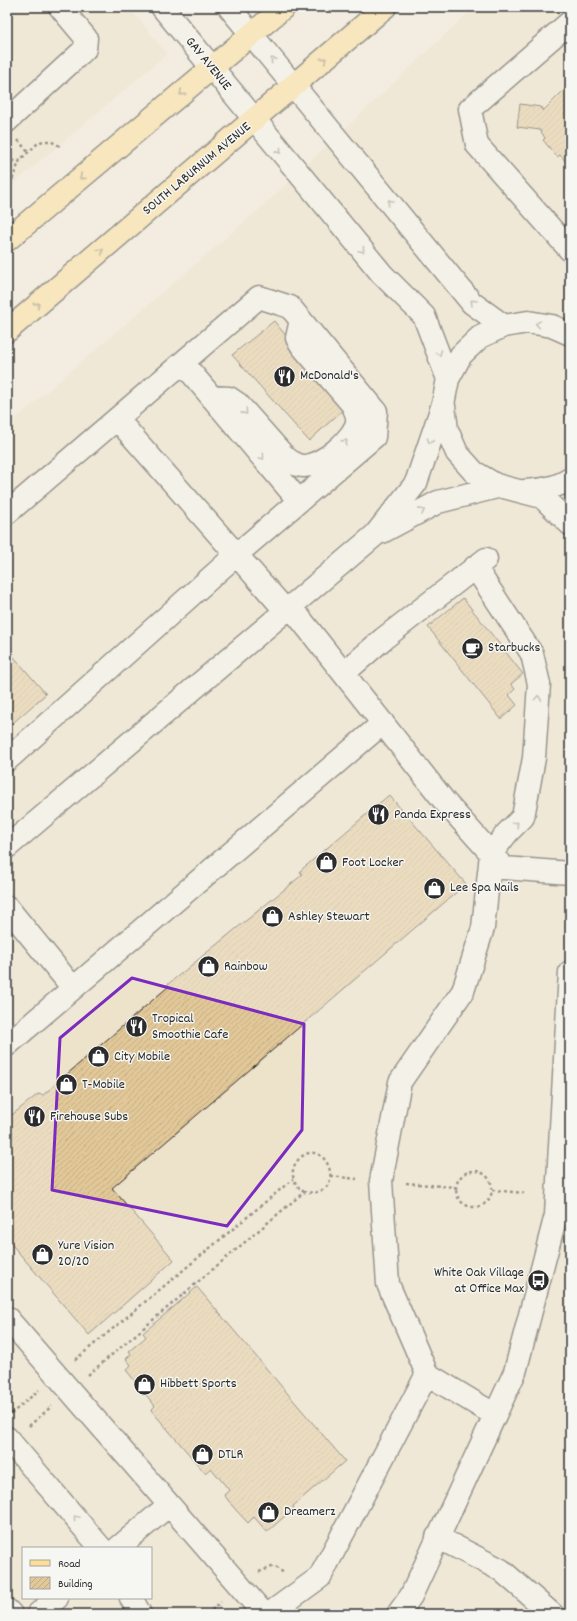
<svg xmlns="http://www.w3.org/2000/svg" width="577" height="1621" font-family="Dekko,sans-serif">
<defs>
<pattern id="building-hatch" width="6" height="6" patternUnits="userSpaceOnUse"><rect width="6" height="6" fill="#e2c898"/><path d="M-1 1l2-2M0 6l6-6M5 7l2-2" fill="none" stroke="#c2ac83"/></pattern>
</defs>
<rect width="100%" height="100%" fill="#f2ede0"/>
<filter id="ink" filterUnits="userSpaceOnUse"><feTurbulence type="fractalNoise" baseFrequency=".025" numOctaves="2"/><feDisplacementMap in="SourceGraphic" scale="8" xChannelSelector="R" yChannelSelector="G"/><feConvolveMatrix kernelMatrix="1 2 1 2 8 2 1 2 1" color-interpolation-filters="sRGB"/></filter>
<g filter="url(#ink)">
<path fill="#ede2ca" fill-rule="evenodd" d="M7 7H129L167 54 7 189Z
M474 7H570V1614H7V426L263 206ZM23 1548H151V1598H23Z"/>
<path fill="url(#building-hatch)" stroke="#2b2b2b" d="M570 84V166L560 155 557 157 543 140 545 138 540 130 517 127 520 104 541 107 543 111Z
M274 321 345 408 309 441 232 355Z
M463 598 523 674 511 684 515 689 509 695 517 705 501 719 428 627Z
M7 649 46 694 7 728Z
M389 795 466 884 112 1188 174 1260 89 1335 7 1239V1119L38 1094 43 1095 169 986 167 985 302 875 300 871Z
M197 1287 345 1461 293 1506 294 1508 267 1532 254 1517 248 1523 235 1509 224 1495 229 1490 211 1468 205 1473 151 1410 155 1406 126 1370 131 1365 126 1359 131 1354 129 1351 146 1337 143 1333Z"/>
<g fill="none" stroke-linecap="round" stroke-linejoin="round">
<defs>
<path id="minor" d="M162 7 382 274 424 316 448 379
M229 7 472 303 504 326
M570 22 470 109 477 145 570 250
M7 121 85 49 86 38 60 7
M183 363 299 501
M211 397 229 398 238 404 285 457C291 462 296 466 304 466 321 466 354 439 357 422 358 416 355 410 352 404L302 346 297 338 301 320
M444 406 447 430 457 453 474 472 496 485 542 497 570 524
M117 419 286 611
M524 491C541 490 556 488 570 479
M7 513 259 297 290 307 376 411 374 437 236 555 7 760
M382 532 438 502 501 486
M291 607 445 802 504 868 570 873
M344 673 383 639 486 559
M7 847 375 535 416 483 443 404 448 379 461 355 480 337 504 326 528 322 552 326 570 334
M7 907 73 988
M7 1045 383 723
M7 1318 264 1614
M427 1374 495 1415
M7 1438 101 1548
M437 1537 501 1570 552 1614
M118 1548 169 1505
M131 1598 140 1614
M7 1610 11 1614
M38 1614 57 1598
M269 1614 320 1577 427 1374 388 1284 381 1181 400 1082 463 991 483 928 491 854 507 833 523 817 534 758 539 684 532 654 475 567
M398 1614 411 1596 515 1372 556 1215 570 972"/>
<path id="major" d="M7 240 284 7
M7 331 385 7"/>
</defs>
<use href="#minor" stroke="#2b2b2b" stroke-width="25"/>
<use href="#major" stroke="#2b2b2b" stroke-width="25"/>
<path stroke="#2b2b2b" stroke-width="2.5" stroke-dasharray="3 3" stroke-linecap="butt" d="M18 140 28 152
M7 158 18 163
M10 185 20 160 38 143 43 141H50L60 146
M456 1189a18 18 0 1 1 36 0a18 18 0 1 1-36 0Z
M331 1176 357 1179
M406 1183 455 1187
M492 1190 524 1193
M75 1360 293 1179
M88 1375 304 1192C351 1199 326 1134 300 1158 288 1170 292 1183 304 1192
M11 1414 39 1390
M29 1426 52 1406
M259 1572 274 1566 284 1573
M207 1614 221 1602"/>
<use href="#minor" stroke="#f6f6f2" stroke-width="22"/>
<use href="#major" stroke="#fcde96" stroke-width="22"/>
</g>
<defs><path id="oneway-chevron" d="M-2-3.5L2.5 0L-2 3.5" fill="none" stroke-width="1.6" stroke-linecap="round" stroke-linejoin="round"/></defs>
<g stroke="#90908e">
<use href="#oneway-chevron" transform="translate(273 60) rotate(-130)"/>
<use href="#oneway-chevron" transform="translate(279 151) rotate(51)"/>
<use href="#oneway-chevron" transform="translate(390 202) rotate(-129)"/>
<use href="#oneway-chevron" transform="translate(362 250) rotate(50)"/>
<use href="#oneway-chevron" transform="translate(473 302) rotate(-136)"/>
<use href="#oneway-chevron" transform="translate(538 324) rotate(-171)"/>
<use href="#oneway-chevron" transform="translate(439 353) rotate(69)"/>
<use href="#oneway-chevron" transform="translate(245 412) rotate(48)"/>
<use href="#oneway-chevron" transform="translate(430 441) rotate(109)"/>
<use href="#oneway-chevron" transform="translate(345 442) rotate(-44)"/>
<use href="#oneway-chevron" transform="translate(262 457) rotate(50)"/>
<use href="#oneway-chevron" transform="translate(422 511) rotate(-28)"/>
<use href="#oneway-chevron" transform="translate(538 698) rotate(-86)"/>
<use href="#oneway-chevron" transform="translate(516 824) rotate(-45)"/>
<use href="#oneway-chevron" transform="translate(76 1518) rotate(-130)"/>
</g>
<g stroke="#948460">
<use href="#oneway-chevron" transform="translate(324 60) rotate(-41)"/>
<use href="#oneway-chevron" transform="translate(182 93) rotate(140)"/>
<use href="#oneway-chevron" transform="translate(82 177) rotate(140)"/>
<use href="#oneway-chevron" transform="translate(101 251) rotate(-40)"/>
<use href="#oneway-chevron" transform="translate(37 305) rotate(-41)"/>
</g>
</g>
<path d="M0 0H577V1621H0ZM132 978 304 1024 302 1130 227 1226 52 1190 60 1038Z" fill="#f2ede0" fill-opacity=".55" fill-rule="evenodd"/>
<path fill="none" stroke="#7b2cbf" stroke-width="3" stroke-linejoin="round" d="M132 978 304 1024 302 1130 227 1226 52 1190 60 1038Z"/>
<defs>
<symbol id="restaurant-disc" viewBox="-11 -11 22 22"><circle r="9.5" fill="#2b2b2b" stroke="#f6f6f2"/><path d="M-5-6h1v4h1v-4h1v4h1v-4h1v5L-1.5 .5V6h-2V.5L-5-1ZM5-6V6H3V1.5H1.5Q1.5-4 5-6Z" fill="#fff"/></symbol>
<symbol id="cafe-disc" viewBox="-11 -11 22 22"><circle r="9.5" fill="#2b2b2b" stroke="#f6f6f2"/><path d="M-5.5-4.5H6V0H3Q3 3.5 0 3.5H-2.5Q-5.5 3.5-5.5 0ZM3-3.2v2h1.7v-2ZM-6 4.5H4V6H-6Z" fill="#fff"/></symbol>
<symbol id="shop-disc" viewBox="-11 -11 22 22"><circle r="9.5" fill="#2b2b2b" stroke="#f6f6f2"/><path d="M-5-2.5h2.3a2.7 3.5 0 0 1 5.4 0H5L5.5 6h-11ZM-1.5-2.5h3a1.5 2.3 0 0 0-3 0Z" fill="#fff"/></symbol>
<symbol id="bus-disc" viewBox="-11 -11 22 22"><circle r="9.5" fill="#2b2b2b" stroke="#f6f6f2"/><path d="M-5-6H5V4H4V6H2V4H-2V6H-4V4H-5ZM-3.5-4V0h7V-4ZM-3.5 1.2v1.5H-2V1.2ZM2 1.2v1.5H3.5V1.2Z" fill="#fff"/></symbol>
</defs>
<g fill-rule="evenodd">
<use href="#restaurant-disc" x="272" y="364" width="25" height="25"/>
<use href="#cafe-disc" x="460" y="636" width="25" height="25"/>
<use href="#restaurant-disc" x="366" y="802" width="25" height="25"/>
<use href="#shop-disc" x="314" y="850" width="25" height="25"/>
<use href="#shop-disc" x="422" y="876" width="25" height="25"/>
<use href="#shop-disc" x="260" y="904" width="25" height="25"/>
<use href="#shop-disc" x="196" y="954" width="25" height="25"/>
<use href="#restaurant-disc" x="124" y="1014" width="25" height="25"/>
<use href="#shop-disc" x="86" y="1044" width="25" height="25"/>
<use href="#shop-disc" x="54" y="1072" width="25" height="25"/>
<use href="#restaurant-disc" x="22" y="1104" width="25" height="25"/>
<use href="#shop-disc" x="30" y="1242" width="25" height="25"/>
<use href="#bus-disc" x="526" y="1268" width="25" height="25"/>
<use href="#shop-disc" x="132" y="1372" width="25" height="25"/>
<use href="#shop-disc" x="190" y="1442" width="25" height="25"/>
<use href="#shop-disc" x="256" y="1500" width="25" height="25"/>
</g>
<g text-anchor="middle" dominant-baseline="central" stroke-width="3" stroke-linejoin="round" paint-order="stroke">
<g font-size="14" fill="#2b2b2b" stroke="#f6f6f2">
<text transform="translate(208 64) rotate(51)">GAY AVENUE</text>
<text transform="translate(197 169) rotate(-40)">SOUTH LABURNUM AVENUE</text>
</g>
<g font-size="14" fill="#2b2b2b" stroke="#f6f6f2" text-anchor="start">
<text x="300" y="376">McDonald's</text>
<text x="488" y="648">Starbucks</text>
<text x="394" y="815">Panda Express</text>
<text x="342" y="863">Foot Locker</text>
<text x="450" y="888">Lee Spa Nails</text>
<text x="288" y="917">Ashley Stewart</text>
<text x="224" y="967">Rainbow</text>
<text x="152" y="1019">Tropical<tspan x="152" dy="16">Smoothie Cafe</tspan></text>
<text x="114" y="1057">City Mobile</text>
<text x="82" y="1085">T-Mobile</text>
<text x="50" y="1117">Firehouse Subs</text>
<text x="58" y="1246">Yure Vision<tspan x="58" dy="16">20/20</tspan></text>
<text x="524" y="1273" text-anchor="end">White Oak Village<tspan x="524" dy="16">at Office Max</tspan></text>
<text x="160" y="1384">Hibbett Sports</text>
<text x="218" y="1455">DTLR</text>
<text x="284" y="1512">Dreamerz</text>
</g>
</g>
<rect width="577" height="1621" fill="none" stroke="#f6f6f2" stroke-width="24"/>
<rect x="12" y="12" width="553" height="1597" fill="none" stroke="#2b2b2b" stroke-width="1.5" filter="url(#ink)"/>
<rect x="22" y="1547" width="130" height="52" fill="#f6f6f2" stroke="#a5a5a2"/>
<rect x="30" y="1560" width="20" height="6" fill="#fcde96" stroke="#a5a5a2"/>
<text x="58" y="1567" font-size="12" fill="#2b2b2b">Road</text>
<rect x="30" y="1577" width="20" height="12" fill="url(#building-hatch)" stroke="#a5a5a2"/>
<text x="58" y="1587" font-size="12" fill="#2b2b2b">Building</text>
</svg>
